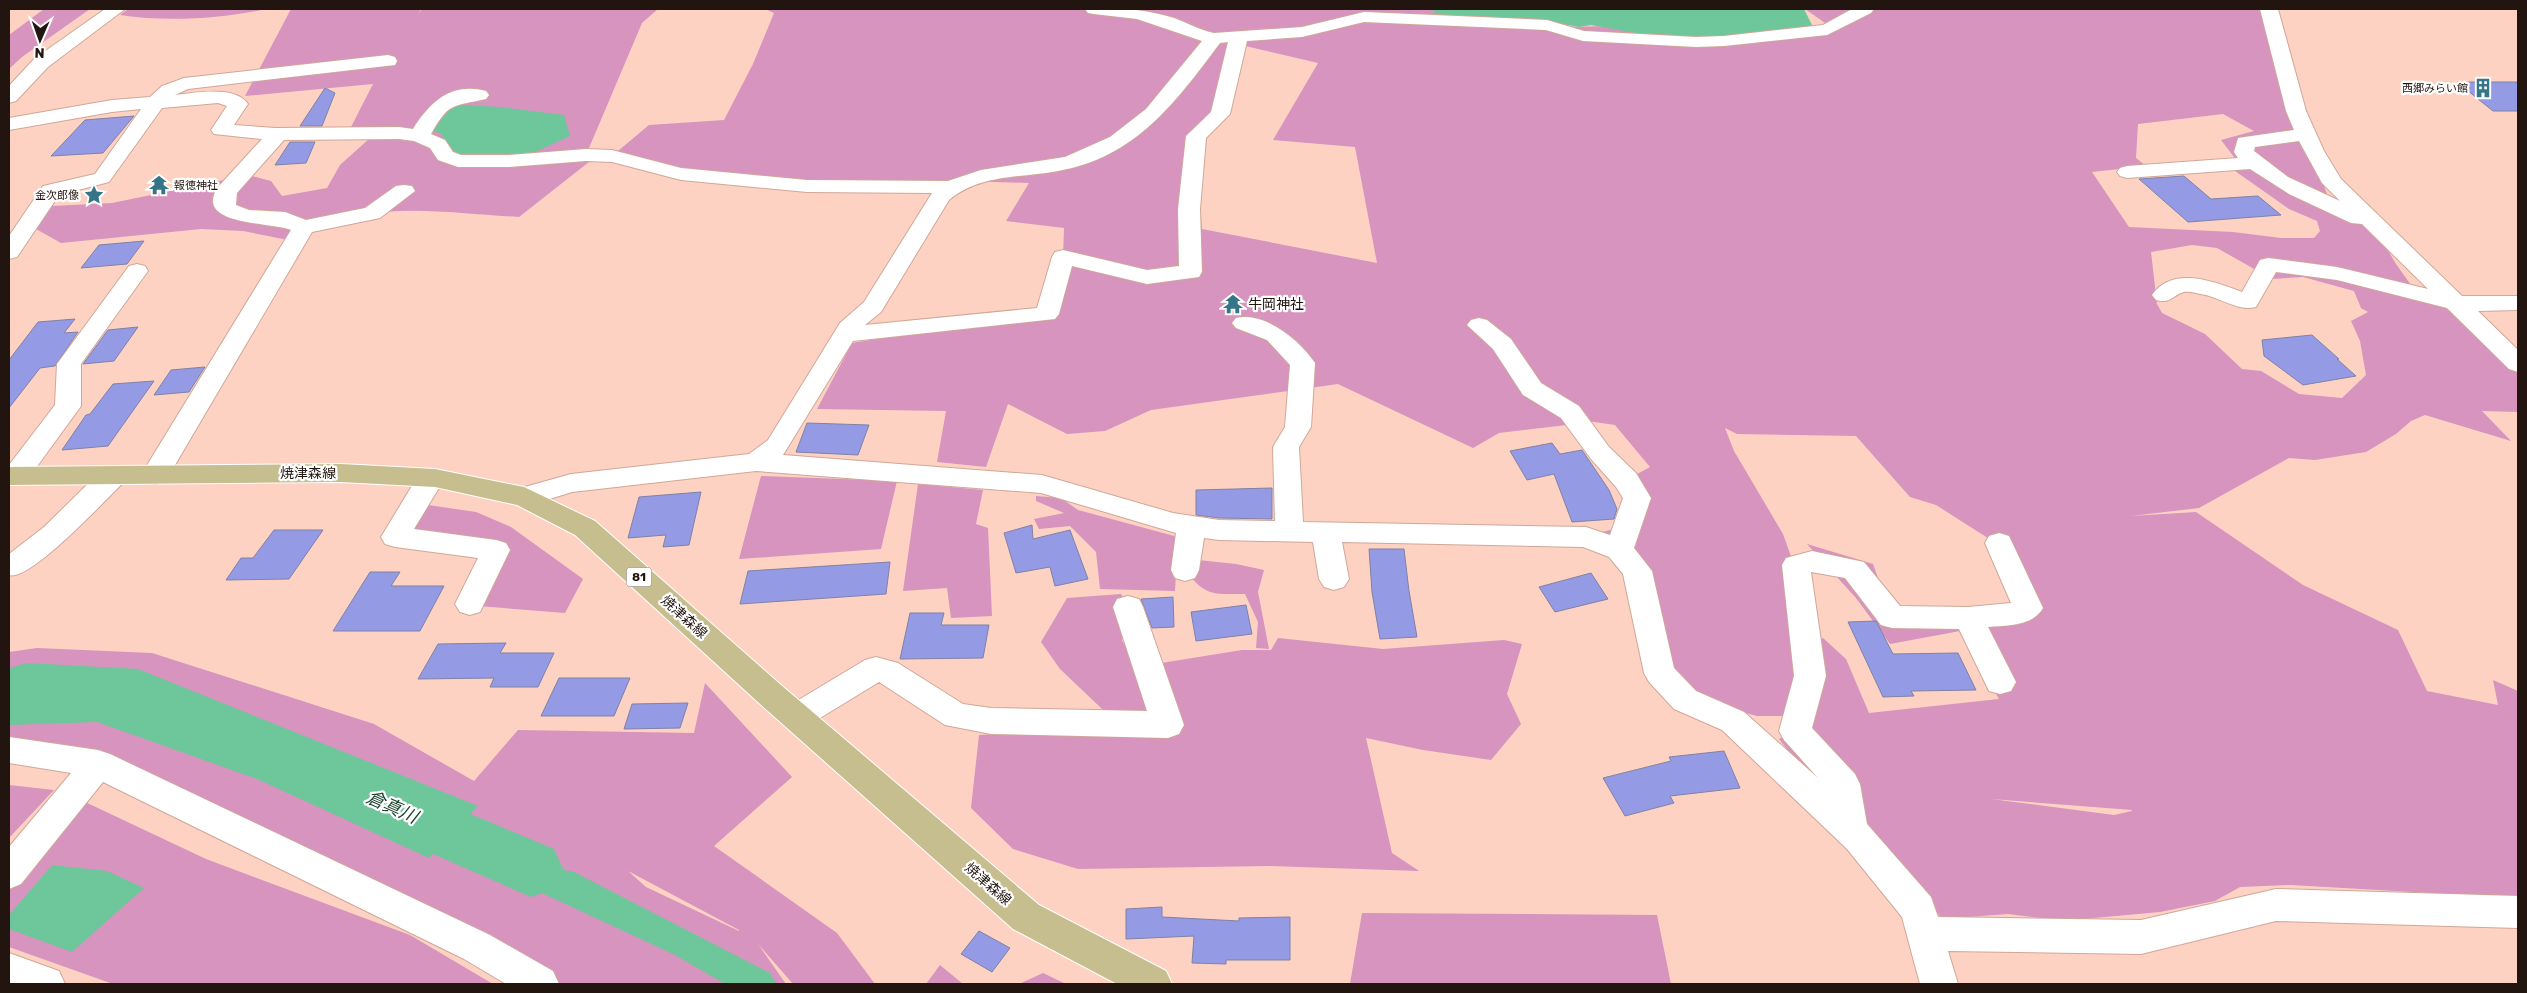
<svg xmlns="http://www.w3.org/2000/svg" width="2527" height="993" font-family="Rubik,'Noto Sans JP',sans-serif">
<rect width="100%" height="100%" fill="#fdd2c3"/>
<path fill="#d694bf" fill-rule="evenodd" d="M44 9H90L22 57 9 69V35Z
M128 9H266C220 19 167 22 120 15Z
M291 9H421L418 14 422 9H658L642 23 589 148 527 159 594 158 519 217C460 214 384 201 328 224 318 228 308 236 298 242L243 231 201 229 61 243 36 229 43 214 52 206 112 203 248 175 271 181 282 196 327 188 340 165 370 138 387 136 419 140 429 148 441 151 424 130 350 129 373 84 245 96Z
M765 9H1508L1559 27 1616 26 1737 44 1833 31 1868 9H2269L2287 77 2284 80 2327 194H2324L2358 220 2386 247 2396 264 2411 285 2404 290 2449 301 2518 371V412L2482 411 2511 441 2425 415 2411 421 2396 434 2366 452 2315 460 2289 458 2199 508 2131 516 2196 512 2303 585 2398 630 2427 691 2498 705 2493 680 2518 691V898L2291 885 2240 887 2215 901 2160 912 2083 919 2056 920 2008 914 1942 919 1884 844 1849 804 1797 762 1779 739 1795 731 1817 706 1810 676 1808 644 1823 638 1846 659 1869 713 1999 699 1960 631 1890 644 1856 598 1807 544 1873 564 1892 617 2038 600 2002 547 1936 505 1910 497 1856 436 1737 434 1725 428 1734 451 1783 534 1797 573 1807 655V685L1788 716H1757L1723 707 1706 695 1682 696 1658 662 1642 563 1594 534 1630 525 1626 480 1650 467 1615 425 1574 419 1575 424 1499 433 1473 448 1338 384 1151 410 1105 431 1067 434 1008 404 986 467 937 462 946 411 817 409 852 343 883 338 863 332 1046 314 1063 257 1064 228 1006 221 1029 183 932 180 871 185 807 186 681 174 612 156 649 125 724 120 753 64 774 13ZM1237 44 1318 63 1273 140 1355 147 1377 263 1202 229 1195 141 1220 114ZM2223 114 2254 131 2221 140 2237 161 2235 171 2289 209 2317 221 2320 231 2314 238H2281L2233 232 2129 227 2092 172 2146 166 2136 158 2138 124ZM2192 245 2217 248 2272 279 2303 277 2354 291 2361 308 2368 312 2351 321 2360 341 2366 375 2342 398 2299 394 2261 371 2242 369 2205 334 2162 313 2157 304 2151 252ZM1991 799 2132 810V811L2114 815Z
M1805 9H1856L1851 16 1828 25Z
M761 476 897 481 881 549 739 559Z
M918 484 983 490 976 524 988 528 992 616 951 618 947 588 903 591Z
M1036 496 1061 498 1078 510 1178 537 1175 591 1100 589 1096 552 1070 526 1039 529 1034 519 1064 513 1036 501Z
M421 504 476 512 511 527 583 579 565 613 478 606 502 552 410 531Z
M1198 560 1236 564 1264 570 1258 592 1269 649 1256 648 1258 622 1245 594C1213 594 1206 597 1185 570Z
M1121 594 1128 607 1122 641 1149 665 1242 650H1271L1278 638 1383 649 1504 640 1522 644 1507 694 1521 724 1491 760 1423 750 1366 738 1392 853 1419 871 1268 866 1078 869 1013 849 971 808 979 735 1092 729 1119 725 1060 669 1041 642 1067 598Z
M37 648 152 653 374 724 474 781 518 730 694 733 705 683 792 777 714 846 837 933 875 984H793L758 944 786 984H544L477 947 24 747 9 749V652ZM628 871 739 930V931L646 887Z
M9 785 54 790 9 838Z
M83 801 206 859 410 935 493 984H113L9 947V881Z
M1362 913 1657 915 1671 984H1350Z
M940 965 963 984H926Z
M1043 973 1066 984H1019Z"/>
<path fill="#6ec79a" d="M1431 9H1804L1815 31 1753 38 1658 37 1591 25 1579 27 1556 23 1446 17 1435 13Z
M445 104 501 107 564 115 570 136 533 153 465 157 449 154 441 133 424 130Z
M27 663 138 669 478 806 429 858 257 779 97 722 9 725V668Z
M480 830 545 866 574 872 770 973 776 984H725L675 955 501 874 452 860Z
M52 865 107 871 144 888 72 952 9 929V915Z"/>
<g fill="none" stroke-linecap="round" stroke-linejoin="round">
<path fill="#6ec79a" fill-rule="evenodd" d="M389 780 554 849 563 869 554 889 531 897 367 825 358 806 367 787Z"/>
</g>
<path fill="#959ae5" stroke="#7f82a5" d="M2457 82H2518V111H2493Z
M325 88 335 93 322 126H300Z
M134 116 103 153 51 156 85 120Z
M290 142H315L306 163 275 165Z
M2184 176 2211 199 2258 196 2281 215 2188 222 2139 179Z
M144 241 127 264 81 268 99 245Z
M75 319 64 333 78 332 55 366 40 368 9 408V360L38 322Z
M138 327 114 361 83 364 108 330Z
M2312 335 2339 359H2337L2356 376 2303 385 2264 356 2262 340Z
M205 367 189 392 154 395 171 370Z
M154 381 108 446 62 450 86 415 90 414 113 384Z
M807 423 869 425 858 455 796 452Z
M1552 443 1560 454 1582 450 1609 490 1617 509 1614 519 1572 522 1554 474 1527 480 1510 451Z
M1272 488V519L1219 518 1196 515V490Z
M701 492 689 545 663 547 666 535 628 538 639 497Z
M1032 525 1033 539 1070 530 1088 579 1055 586 1050 567 1016 573 1004 533Z
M274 530H323L289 579 226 580 241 558H253Z
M1369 549H1404L1409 591 1417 637 1380 639 1372 592Z
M890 562 886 594 740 604 748 571Z
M370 572H400L391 586H444L420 631H333Z
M1591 573 1608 599 1555 612 1539 587Z
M1173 597 1174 627 1152 628 1141 599Z
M1246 605 1252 634 1196 641 1191 612Z
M910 613H944L941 625H989L983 658 900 659Z
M1876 621 1893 654 1958 653 1976 690 1911 691 1914 696 1883 697 1848 622Z
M506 643 500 653H554L538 687H490L494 678 418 679 438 644Z
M559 678H630L614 716H541Z
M688 703 680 728 624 729 632 704Z
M1724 751 1740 788 1670 796 1674 803 1625 816 1603 778 1671 761 1669 757Z
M1162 907V917L1239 921V918L1290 917V960H1226V964L1192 963 1194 936 1126 939V909Z
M979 931 1010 948 992 972 961 954Z"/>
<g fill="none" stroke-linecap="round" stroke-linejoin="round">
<defs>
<path id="minor" d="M105 9H125L48 67 16 101 9 103V86L34 59Z
M1085 9C1117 7 1143 9 1174 18 1188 23 1199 30 1214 33L1302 27 1364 12 1547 20 1584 31 1696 37 1724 36 1823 25 1852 9H1874L1871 13 1827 35 1724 46 1696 47 1583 41 1546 30 1364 22 1302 37 1247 41 1230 114 1206 138 1200 209 1202 272 1199 277 1147 284 1072 266 1059 314 1055 319 853 341 783 455 1042 475 1173 513 1219 520 1275 521 1273 447 1285 427 1290 365 1267 340 1236 328 1232 323 1236 318C1264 311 1300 340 1315 363L1311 427 1299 447 1303 522 1586 527 1610 535 1623 498 1616 487 1591 459 1561 418 1523 395 1493 349 1467 325 1471 320 1479 318 1487 320 1511 339 1541 383 1579 406 1609 447 1636 473 1651 498 1634 548 1652 571 1674 668 1696 691 1744 712 1818 778 1784 740 1779 731 1794 676 1782 565 1786 558 1812 551 1864 562 1900 606 1968 607 2011 603 1985 543 1989 536 1999 533 2009 536 2043 608C2032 627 2007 625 1988 627L2016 682 2011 691 2000 694 1989 691 1959 629 1892 628 1881 625 1845 578 1811 572 1826 676 1812 728 1855 774 1860 784 1867 824 1931 897 1938 917 2141 920 2276 889 2518 896V928L2276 921 2141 954 1948 951 1958 984H1920L1902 917 1847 849 1722 730 1674 709 1649 682 1644 673 1623 574 1609 557 1583 547 1342 542 1349 579 1344 587 1334 590 1324 587 1319 579 1313 542 1219 540 1204 538 1199 570 1195 578 1185 581 1175 578 1171 570 1176 533 1041 493 756 471 572 492 524 507 514 504 510 497 514 490 571 474 749 454 768 440 840 323 864 302 932 193 807 192 681 180 612 162 586 161 509 167H458L438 160 430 148 414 141 399 139 284 140 237 193 236 205 249 210 285 212 306 220 365 208 396 186 404 185 412 186 415 191 380 218 312 232 165 482 155 484 145 482 141 475 291 230C273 222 192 226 218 187L262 139 214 134 211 130 227 106 218 103 162 108 109 182 59 195 17 257 9 259V236L43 186 95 174 141 109 112 112 9 130V118L112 100 150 97 162 86 184 78 388 55 395 57 397 61 395 65 188 89 175 95C195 93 235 85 248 104L234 125 275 128 399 127 413 129C430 102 451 82 486 91L489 95 486 99C452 107 450 101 431 134L445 140 453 152 461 155H509L586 149 612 150 681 168 807 180 948 181 981 170 1065 157 1110 137 1146 109 1202 41 1137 19 1094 14 1088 13ZM1228 42 1211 112 1186 136 1178 209 1179 266 1147 270 1063 250 1055 252 1052 257 1037 308 865 325 881 312 949 200C980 174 1021 178 1058 171 1136 157 1175 103 1220 43Z
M2260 9H2278L2306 111 2324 151 2341 179 2462 296H2518V310L2478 311 2518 350V372L2509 369 2447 308 2337 280 2276 272 2256 307C2237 312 2219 296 2200 294 2196 293 2189 291 2184 292 2172 295 2172 304 2156 300L2152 295C2173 265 2215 282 2242 292L2260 260 2268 258 2337 267 2428 289 2362 224 2351 223 2289 194 2250 169 2127 178 2120 176 2117 172 2120 168 2127 166 2238 158 2234 152 2238 138 2294 130 2286 111ZM2299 141 2322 183 2340 201 2288 177 2254 151 2255 147Z
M137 264 145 266 148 271 81 364V406L25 483 15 485 9 483V465L55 405 57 364 129 266Z
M114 466 124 468 128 475 124 482C106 499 30 582 9 575V554L44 527 104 468Z
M431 469 441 471 445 478 414 529 496 540 506 543 510 550 480 612 470 615 460 612 455 604 478 558 395 547 385 544 381 537 421 471Z
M1128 596 1139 599 1143 607 1184 725 1179 734 1168 738 991 734 945 725 879 682 807 726 796 730 785 726 780 717 785 708 865 660 876 657 898 663 963 704 991 708 1147 711 1113 607 1117 599Z
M9 737 98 750 110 754 490 935 553 971 559 984H506L464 959 103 782 21 884 9 889V847L71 773 9 763Z
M9 953 59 971 65 984H9Z"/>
<path id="major" d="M341 464 435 469 524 487 595 521 781 685 1039 905 1166 971 1172 984H1117L1013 929 759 703 575 535 517 505 435 487 341 482 9 485V467Z"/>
</defs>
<use href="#minor" stroke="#d0a798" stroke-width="2"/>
<use href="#major" stroke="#fff" stroke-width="2"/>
<use href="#minor" fill="#fff" fill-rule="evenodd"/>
<use href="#major" fill="#c6be8e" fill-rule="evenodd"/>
</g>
<defs>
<symbol id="building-bare" viewBox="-9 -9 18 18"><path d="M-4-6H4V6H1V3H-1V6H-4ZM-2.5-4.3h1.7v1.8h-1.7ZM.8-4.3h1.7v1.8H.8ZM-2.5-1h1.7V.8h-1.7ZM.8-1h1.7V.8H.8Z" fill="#347588" stroke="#fefefe" stroke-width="2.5" paint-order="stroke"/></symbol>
<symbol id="temple-bare" viewBox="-9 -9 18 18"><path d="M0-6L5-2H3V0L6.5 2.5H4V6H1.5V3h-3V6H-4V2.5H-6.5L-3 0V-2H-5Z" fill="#347588" stroke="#fefefe" stroke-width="2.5" paint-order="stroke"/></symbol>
<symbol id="sight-bare" viewBox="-9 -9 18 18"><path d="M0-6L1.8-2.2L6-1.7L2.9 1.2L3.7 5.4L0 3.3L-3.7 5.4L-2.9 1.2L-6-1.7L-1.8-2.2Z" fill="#347588" stroke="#fefefe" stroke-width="2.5" paint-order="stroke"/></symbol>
</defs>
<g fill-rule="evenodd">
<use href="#building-bare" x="2469" y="74" width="28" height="28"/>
<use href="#temple-bare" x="145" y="171" width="28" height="28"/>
<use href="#sight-bare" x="80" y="181" width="28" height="28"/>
<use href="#temple-bare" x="1219" y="290" width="28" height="28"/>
</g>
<g text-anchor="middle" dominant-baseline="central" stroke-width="4.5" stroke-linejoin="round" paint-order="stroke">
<g font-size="11" fill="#22140e" stroke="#fefefe" text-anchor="end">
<text x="2468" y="88">西郷みらい館</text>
<text x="174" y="185" text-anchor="start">報徳神社</text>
<text x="79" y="195">金次郎像</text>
</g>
<rect fill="#fefefe" stroke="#645a56" stroke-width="1" x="626.5" y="567.5" width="25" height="19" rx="4"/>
<g font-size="12" font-weight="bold" fill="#22140e">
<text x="639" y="577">81</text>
</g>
<g font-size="14" fill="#22140e" stroke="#fefefe" text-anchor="start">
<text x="1248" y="304">牛岡神社</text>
</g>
<g font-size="14" fill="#22140e" stroke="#fefefe">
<text x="308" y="473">焼津森線</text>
<text transform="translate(684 617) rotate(42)">焼津森線</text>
<text transform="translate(988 884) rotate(41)">焼津森線</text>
</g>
<g font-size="18" font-style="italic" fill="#1e4431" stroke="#fefefe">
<text transform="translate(392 807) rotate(24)">倉真川</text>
</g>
</g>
<rect width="2527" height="993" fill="none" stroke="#22140e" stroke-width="20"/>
<g transform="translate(40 40) rotate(182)" stroke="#fefefe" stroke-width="4" paint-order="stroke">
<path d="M0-4L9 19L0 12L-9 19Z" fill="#22140e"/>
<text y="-8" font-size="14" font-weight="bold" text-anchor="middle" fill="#22140e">N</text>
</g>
</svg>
